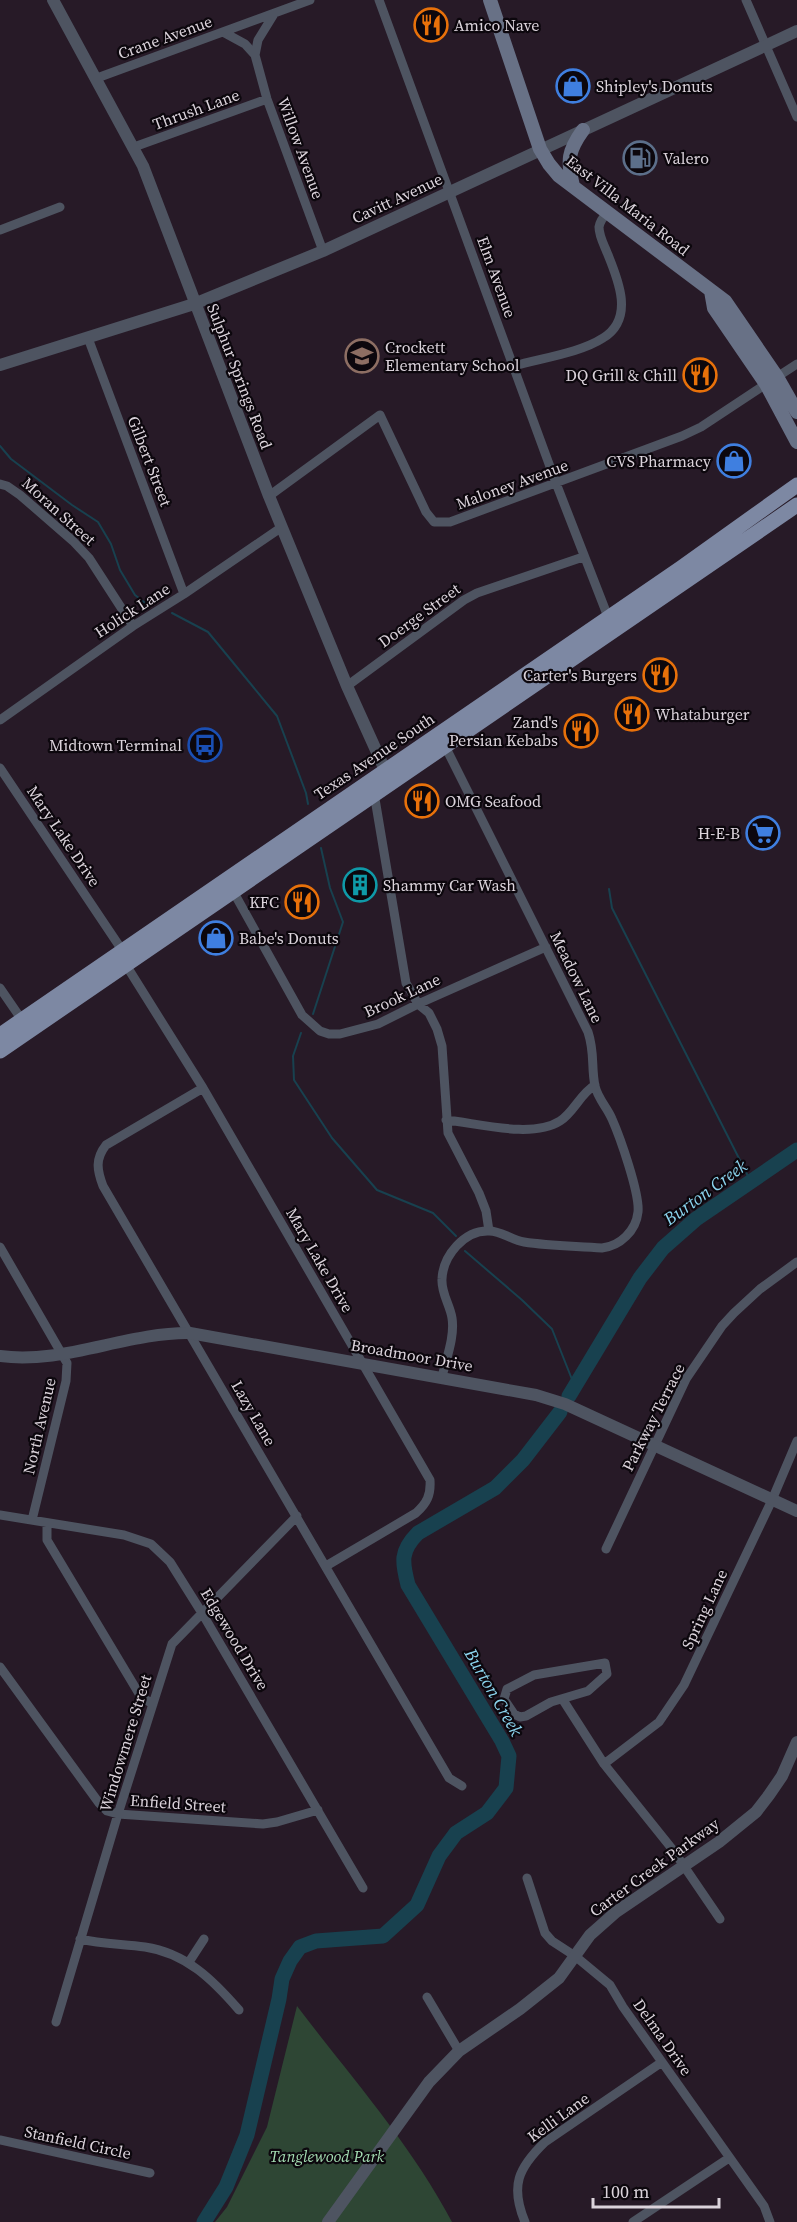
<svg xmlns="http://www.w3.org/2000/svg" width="797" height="2222" font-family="'Source Serif 4',serif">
<rect width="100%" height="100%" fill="#271a27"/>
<path fill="#2e4634" d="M297 2006C350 2076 411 2144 452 2222H215L227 2207 267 2127Z"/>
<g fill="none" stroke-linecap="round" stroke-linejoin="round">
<path stroke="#18414f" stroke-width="2" d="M0 446 11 459 72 505 98 522 111 544 120 570 135 595 149 606
M172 613 208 632 277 716 306 793 308 804
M609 889 612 908 750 1180
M313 1014 343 922 330 888 321 848
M301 1033 293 1056 294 1080 332 1138 377 1190 433 1213 456 1236
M465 1251 522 1300 552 1329 575 1387"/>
<path stroke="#18414f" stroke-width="15" d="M569 1396 640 1278 663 1248 696 1219 797 1150
M204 2222 226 2187 247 2135 279 1999 282 1979 290 1961 300 1947 316 1941 383 1936 417 1905 439 1856 456 1833 487 1813 506 1788 509 1756 502 1741 408 1585C402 1562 400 1551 418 1533L495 1488 523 1460 560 1412"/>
<path stroke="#4e5461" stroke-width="9" d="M379 0 556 483 610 622
M746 0 797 117
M223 32 245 44 255 55 267 99 323 251
M255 55 258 40 274 14
M97 78 310 0
M134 147 267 99
M0 230 60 207
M88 338 184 594
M514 366C541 358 580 353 603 338 636 318 617 277 606 250 603 243 599 235 599 227 600 221 604 216 608 212
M777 377 797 364
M0 484 7 486 20 495 73 541 89 558 133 626
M269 496 380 415 426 512 434 522H450L682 436 701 427 766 384
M347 686 464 600 477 593 583 557
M0 720 133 626 184 594 282 527
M0 768 122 950
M374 793 406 983 418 1004 429 1013 437 1029 442 1046 448 1133 479 1193 486 1211 489 1231
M233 891 302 1015 320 1031 329 1034H340L378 1024 418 1004 546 947
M126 965 203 1088 430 1480C431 1495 427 1503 416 1513L326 1566
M0 988 22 1020
M203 1088 106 1145C95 1159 97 1170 103 1186L449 1778 462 1786
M446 1120C477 1123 532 1139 560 1121 574 1112 580 1094 595 1085
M0 1247 67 1363 66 1381 32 1520
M442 1377C446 1359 455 1337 452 1318 450 1305 441 1293 442 1279 443 1256 464 1230 489 1231 501 1231 512 1240 524 1242 550 1246 576 1246 602 1248 620 1246 636 1231 638 1212 640 1194 620 1137 612 1119 607 1107 598 1099 595 1086 591 1067 595 1053 588 1032L445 746
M0 1515 124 1535 151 1544 170 1562 202 1613 363 1888
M47 1523V1540L141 1697 153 1704
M606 1549 686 1379 722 1326 734 1313 760 1289 797 1262
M605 1663 607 1674 588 1691 551 1702 526 1716 520 1717 514 1714 504 1699 507 1689 534 1675Z
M0 1667 99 1803 107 1811 118 1814 263 1824 277 1822 318 1810
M563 1700 604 1764 673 1850 720 1919
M604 1764 659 1722 684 1685 772 1500 797 1441
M527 1878 545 1933 552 1941 575 1956 610 1985 623 2007 764 2206 770 2222
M80 1939C101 1944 123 1944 145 1947 186 1953 213 1980 239 2010
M189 1962 204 1939
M427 1997 459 2051
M56 2022 118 1814 172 1644 297 1516
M0 2140 150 2173
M525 2222C510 2186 518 2168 545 2142L662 2062
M633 2222 729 2158"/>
<path stroke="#4e5461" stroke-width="12" d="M53 0 143 166 269 496 347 686 385 770
M0 365 194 304 323 251 797 31
M0 1356C62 1365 127 1332 190 1333L536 1395 565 1404 797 1511
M328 2222 429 2082 459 2051 520 2009 559 1978 590 1935 616 1912 719 1842 756 1812 769 1795 782 1776 797 1742"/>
<path stroke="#687186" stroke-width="14" d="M490 0 540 149 549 164 559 176 725 301 777 377 797 412
M573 186C567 160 568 151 583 130
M711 291 714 308 766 384 797 442"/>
<path stroke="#7d88a3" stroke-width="15" d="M0 1035 681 568 797 485
M0 1051 797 505"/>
</g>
<defs>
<symbol id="restaurant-ring" viewBox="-11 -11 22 22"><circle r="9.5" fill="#0c070d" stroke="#e8710a" stroke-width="1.5"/><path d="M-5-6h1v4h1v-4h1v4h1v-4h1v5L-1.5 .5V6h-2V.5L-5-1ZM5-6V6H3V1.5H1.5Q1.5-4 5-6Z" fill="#e8710a"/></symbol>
<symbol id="shop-ring" viewBox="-11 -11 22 22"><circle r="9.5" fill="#0c070d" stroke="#3f7fe0" stroke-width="1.5"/><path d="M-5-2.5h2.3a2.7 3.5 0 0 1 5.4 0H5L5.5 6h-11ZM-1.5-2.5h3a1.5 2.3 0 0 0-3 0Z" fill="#3f7fe0"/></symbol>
<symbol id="fuel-ring" viewBox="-11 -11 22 22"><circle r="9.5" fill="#0c070d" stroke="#5c6f8a" stroke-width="1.5"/><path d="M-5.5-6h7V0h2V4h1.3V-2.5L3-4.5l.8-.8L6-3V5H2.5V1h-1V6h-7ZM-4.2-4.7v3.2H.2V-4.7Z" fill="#5c6f8a"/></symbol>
<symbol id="school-ring" viewBox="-11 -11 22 22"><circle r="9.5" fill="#0c070d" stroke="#8d6e63" stroke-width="1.5"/><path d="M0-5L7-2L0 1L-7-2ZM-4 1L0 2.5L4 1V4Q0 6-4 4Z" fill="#8d6e63"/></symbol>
<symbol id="bus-ring" viewBox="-11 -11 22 22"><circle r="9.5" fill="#0c070d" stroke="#1a4fb4" stroke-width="1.5"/><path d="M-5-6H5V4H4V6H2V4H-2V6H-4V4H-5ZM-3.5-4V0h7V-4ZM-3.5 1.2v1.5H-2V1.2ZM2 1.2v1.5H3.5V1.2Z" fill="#1a4fb4"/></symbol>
<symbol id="supermarket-ring" viewBox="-11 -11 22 22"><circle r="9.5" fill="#0c070d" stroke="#3f7fe0" stroke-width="1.5"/><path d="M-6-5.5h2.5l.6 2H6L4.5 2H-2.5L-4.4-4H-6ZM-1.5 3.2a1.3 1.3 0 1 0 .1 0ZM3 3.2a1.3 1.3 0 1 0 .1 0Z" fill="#3f7fe0"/></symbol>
<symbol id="building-ring" viewBox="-11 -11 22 22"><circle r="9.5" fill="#0c070d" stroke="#0f9aa8" stroke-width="1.5"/><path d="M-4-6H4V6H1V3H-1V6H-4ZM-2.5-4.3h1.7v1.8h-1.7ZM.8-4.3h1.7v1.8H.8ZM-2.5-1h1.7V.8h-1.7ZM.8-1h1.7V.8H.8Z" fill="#0f9aa8"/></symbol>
</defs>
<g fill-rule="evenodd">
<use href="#restaurant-ring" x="412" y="6" width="38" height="38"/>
<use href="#shop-ring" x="554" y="67" width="38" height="38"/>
<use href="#fuel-ring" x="621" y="139" width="38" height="38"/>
<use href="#school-ring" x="343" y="337" width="38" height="38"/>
<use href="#restaurant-ring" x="681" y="356" width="38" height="38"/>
<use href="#shop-ring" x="715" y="442" width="38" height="38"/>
<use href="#restaurant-ring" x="641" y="656" width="38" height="38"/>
<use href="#restaurant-ring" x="613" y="695" width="38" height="38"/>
<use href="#restaurant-ring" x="562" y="712" width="38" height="38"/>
<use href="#bus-ring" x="186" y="726" width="38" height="38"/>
<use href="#restaurant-ring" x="403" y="782" width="38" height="38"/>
<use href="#supermarket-ring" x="744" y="814" width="38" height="38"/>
<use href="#building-ring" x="341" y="866" width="38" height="38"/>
<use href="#restaurant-ring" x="283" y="883" width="38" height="38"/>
<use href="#shop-ring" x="197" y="919" width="38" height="38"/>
</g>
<g text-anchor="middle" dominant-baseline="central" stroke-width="4.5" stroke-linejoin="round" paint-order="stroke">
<g font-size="16" fill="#dbd3db" stroke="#0c070d" text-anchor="start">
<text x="454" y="25">Amico Nave</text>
<text x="596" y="86">Shipley's Donuts</text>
<text x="663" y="158">Valero</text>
<text x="385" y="347">Crockett<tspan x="385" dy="18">Elementary School</tspan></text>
<text x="677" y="375" text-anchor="end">DQ Grill &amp; Chill</text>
<text x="711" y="461" text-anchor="end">CVS Pharmacy</text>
<text x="637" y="675" text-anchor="end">Carter's Burgers</text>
<text x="655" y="714">Whataburger</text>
<text x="558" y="722" text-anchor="end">Zand's<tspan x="558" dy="18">Persian Kebabs</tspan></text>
<text x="182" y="745" text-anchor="end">Midtown Terminal</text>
<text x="445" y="801">OMG Seafood</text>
<text x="740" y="833" text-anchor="end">H-E-B</text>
<text x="383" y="885">Shammy Car Wash</text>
<text x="279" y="902" text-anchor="end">KFC</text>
<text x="239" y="938">Babe's Donuts</text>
</g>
<g font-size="16" fill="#dbd3db" stroke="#0c070d">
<text transform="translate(165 37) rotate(-20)">Crane Avenue</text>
<text transform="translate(196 109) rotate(-20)">Thrush Lane</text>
<text transform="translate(301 148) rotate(70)">Willow Avenue</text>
<text transform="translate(397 198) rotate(-25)">Cavitt Avenue</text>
<text transform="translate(628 205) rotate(38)">East Villa Maria Road</text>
<text transform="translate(497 277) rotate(70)">Elm Avenue</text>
<text transform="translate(240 376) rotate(69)">Sulphur Springs Road</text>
<text transform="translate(150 461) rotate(69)">Gilbert Street</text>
<text transform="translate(512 484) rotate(-20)">Maloney Avenue</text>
<text transform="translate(59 511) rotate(42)">Moran Street</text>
<text transform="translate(132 610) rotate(-33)">Holick Lane</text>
<text transform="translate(419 615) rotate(-36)">Doerge Street</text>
<text transform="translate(374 756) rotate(-34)">Texas Avenue South</text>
<text transform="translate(64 836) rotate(56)">Mary Lake Drive</text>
<text transform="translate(577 977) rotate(64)">Meadow Lane</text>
<text transform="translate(402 995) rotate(-25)">Brook Lane</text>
<text transform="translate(320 1260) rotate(60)">Mary Lake Drive</text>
<text transform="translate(412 1355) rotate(10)">Broadmoor Drive</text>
<text transform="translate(254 1413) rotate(60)">Lazy Lane</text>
<text transform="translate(653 1417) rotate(-63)">Parkway Terrace</text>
<text transform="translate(39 1426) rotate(-77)">North Avenue</text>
<text transform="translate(704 1609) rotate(-65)">Spring Lane</text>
<text transform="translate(235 1639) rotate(59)">Edgewood Drive</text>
<text transform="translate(125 1743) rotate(-73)">Windowmere Street</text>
<text transform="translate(178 1803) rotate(4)">Enfield Street</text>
<text transform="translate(654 1867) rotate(-36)">Carter Creek Parkway</text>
<text transform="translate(663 2037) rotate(55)">Delma Drive</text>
<text transform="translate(558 2117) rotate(-36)">Kelli Lane</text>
<text transform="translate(78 2142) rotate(12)">Stanfield Circle</text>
</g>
<g font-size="16" font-style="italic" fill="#a3dbb1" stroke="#0c070d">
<text x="327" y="2156">Tanglewood Park</text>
</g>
<g font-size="18" font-style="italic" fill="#8bd4ee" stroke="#0c070d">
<text transform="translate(705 1192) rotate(-36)">Burton Creek</text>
<text transform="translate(494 1692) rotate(60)">Burton Creek</text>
</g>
</g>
<path d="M593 2198v9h126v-9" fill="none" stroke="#dbd3db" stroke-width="3"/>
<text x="602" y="2198" font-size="18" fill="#dbd3db" stroke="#0c070d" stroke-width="4.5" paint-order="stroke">100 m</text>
</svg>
